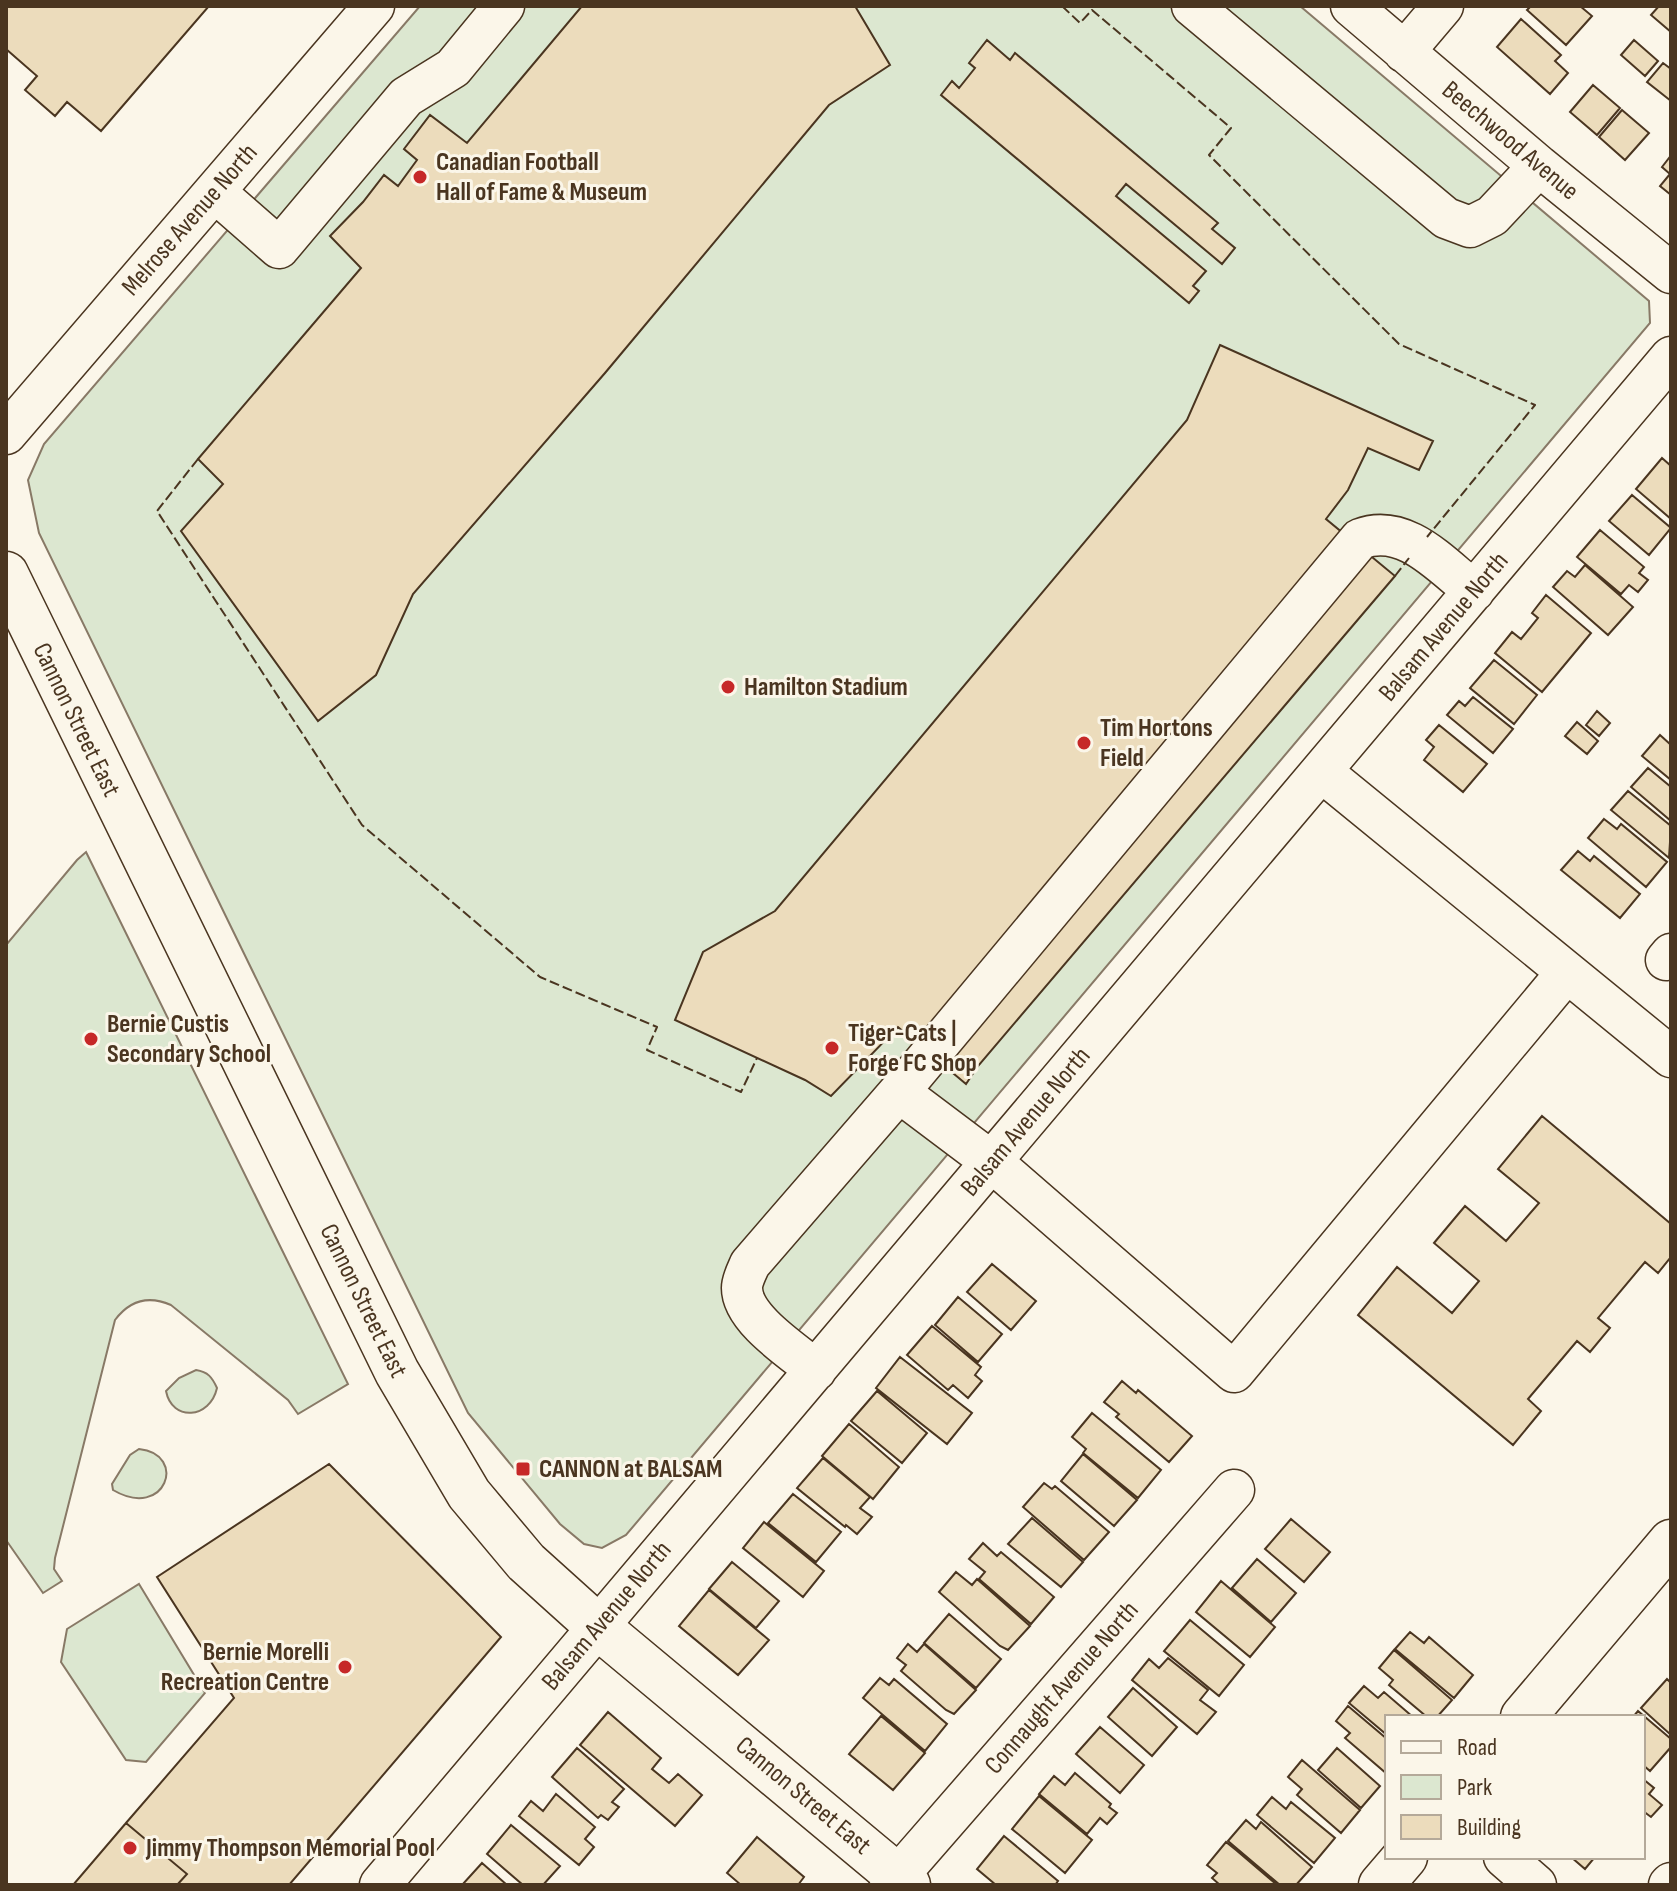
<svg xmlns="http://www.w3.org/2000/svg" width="1677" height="1891" font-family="'Sofia Sans Condensed',sans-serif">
<rect width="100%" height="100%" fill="#fbf6e9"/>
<path fill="#dce7d0" stroke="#887966" stroke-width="2" d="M420 6H1300L1649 301 1650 323 626 1535 602 1548 584 1544 560 1524 468 1413 39 533 28 480 44 444Z
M86 852 348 1384 298 1414 288 1400 171 1305C148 1295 130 1300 115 1320L55 1558 54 1569 62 1581 43 1593 6 1540V945L77 860Z
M196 1370C208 1372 212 1377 217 1388 210 1419 172 1422 166 1391L179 1378Z
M139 1449C188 1454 166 1521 113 1490L112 1484 130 1455Z
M139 1584 205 1693 146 1762 126 1760 61 1662 67 1629Z"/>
<path fill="#ecdcbc" stroke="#4a3520" stroke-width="2" d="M6 6H209L101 131 67 102 55 116 25 90 37 76 6 49Z
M582 6H855L890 65 829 105 605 373 413 594 376 675 318 721 181 531 223 484 198 459 361 268 330 236 363 202 384 175 398 186 417 160 404 149 430 115 467 143Z
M1531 6H1580L1592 16 1566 45 1527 10Z
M1659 6H1671V32L1651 15Z
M1521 19 1561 55 1555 61 1568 73 1550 94 1497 47Z
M987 40 1010 60 1015 53 1218 223 1212 229 1235 248 1222 264 1126 184 1116 196 1206 271 1193 286 1199 291 1189 303 941 95 952 81 959 88 975 68 969 63Z
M1634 40 1658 61 1645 76 1621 55Z
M1663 63 1671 69V101L1647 82Z
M1593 85 1620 108 1597 135 1570 112Z
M1622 110 1649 133 1625 160 1599 137Z
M1669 158 1671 160V195L1660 186 1670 174 1662 167Z
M1220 345 1433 441 1419 470 1368 448 1348 490 1326 519 1395 576 978 1066 966 1084 898 1027 831 1096 805 1080 675 1020 703 952 775 911 1187 420Z
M1662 458 1671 466V519L1636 489Z
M1632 495 1671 528 1649 555 1609 521Z
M1600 530 1644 567 1639 573 1648 580 1638 592 1629 585 1621 594 1577 557Z
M1585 565 1633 607 1608 635 1553 587 1567 571 1575 577Z
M1546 595 1591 633 1542 692 1495 653 1512 632 1521 639 1538 618 1532 613Z
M1494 660 1537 695 1514 724 1470 688Z
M1473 697 1513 729 1493 753 1447 715 1459 701 1465 706Z
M1597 711 1610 723 1599 736 1586 725Z
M1577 722 1598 741 1587 754 1565 736Z
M1439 725 1487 764 1463 792 1424 760 1434 747 1426 740Z
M1660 735 1671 745V780L1642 756Z
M1648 768 1671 787V821L1631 787Z
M1628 791 1671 826 1669 858 1611 810Z
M1604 819 1617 829 1621 824 1667 862 1646 887 1588 838Z
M1578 851 1590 861 1594 856 1640 894 1620 918 1561 870Z
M1542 1116 1671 1224V1257L1658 1273 1645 1262 1598 1318 1610 1328 1590 1352 1577 1341 1528 1399 1541 1411 1513 1445 1358 1315 1397 1267 1452 1313 1479 1281 1434 1243 1465 1206 1506 1241 1539 1203 1498 1169Z
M992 1264 1036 1301 1011 1330 967 1292Z
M958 1297 1002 1334 978 1362 935 1325Z
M932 1326 981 1367 975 1375 982 1381 968 1398 953 1385 948 1390 907 1355Z
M900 1357 972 1413 947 1444 876 1388Z
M1122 1381 1136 1393 1138 1390 1192 1436 1169 1462 1116 1417 1119 1414 1104 1402Z
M877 1391 927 1433 902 1463 851 1421Z
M1092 1413 1161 1470 1138 1498 1083 1453 1086 1449 1072 1437Z
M849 1424 899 1467 873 1499 822 1456Z
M1083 1454 1137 1500 1114 1526 1061 1481Z
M823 1458 870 1497 860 1508 872 1517 857 1534 846 1525 845 1527 797 1488Z
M329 1464 501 1637 289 1885H177L187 1874 126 1823 234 1698 157 1577Z
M1044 1483 1052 1489 1055 1486 1109 1532 1084 1560 1023 1507Z
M793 1494 841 1532 816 1562 768 1523Z
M1032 1518 1083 1562 1061 1587 1008 1544Z
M1291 1519 1330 1552 1304 1582 1265 1549Z
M764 1522 824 1571 803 1597 743 1548Z
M983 1543 997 1556 1001 1552 1054 1597 1031 1624 979 1579 985 1572 969 1559Z
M1257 1559 1296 1593 1271 1622 1232 1588Z
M732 1562 779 1601 756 1628 709 1589Z
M956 1572 972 1585 977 1579 1030 1626 1008 1650 1000 1646 939 1592Z
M1221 1581 1275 1627 1250 1657 1196 1612Z
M709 1590 769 1640 738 1675 679 1626Z
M949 1614 1001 1659 976 1688 924 1643Z
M1190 1620 1244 1665 1219 1696 1164 1651Z
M1410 1632 1424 1643 1429 1637 1473 1675 1454 1698 1395 1649Z
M908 1644 917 1652 924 1644 976 1690 954 1714 946 1710 901 1671 906 1665 897 1658Z
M1394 1650 1452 1700 1437 1717H1427L1389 1685 1393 1680 1379 1668Z
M1168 1658 1208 1690 1200 1700 1216 1712 1197 1734 1132 1680 1149 1659 1159 1668Z
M880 1678 889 1685 894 1679 947 1724 925 1751 863 1698Z
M1667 1679 1671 1683V1735L1641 1708Z
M1364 1686 1378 1698 1384 1692 1413 1717H1387V1735L1349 1703Z
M1133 1688 1177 1727 1152 1756 1108 1717Z
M1348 1706 1387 1739V1774L1345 1738 1350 1733 1336 1721Z
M1638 1711 1671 1739V1747L1650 1771 1643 1765V1717H1633Z
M608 1712 661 1758 652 1769 669 1783 678 1774 702 1795 675 1826 580 1745Z
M881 1716 925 1753 893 1790 849 1754Z
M1100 1727 1144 1765 1120 1793 1076 1754Z
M577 1748 624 1789 612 1802 619 1807 608 1820 601 1815 598 1818 552 1777Z
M1337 1748 1380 1786 1361 1808 1318 1770Z
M1302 1760 1360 1810 1341 1833 1297 1795 1302 1789 1288 1777Z
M1075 1773 1111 1804 1109 1807 1117 1813 1107 1824 1100 1818 1087 1834 1039 1794 1054 1776 1065 1785Z
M1643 1779 1654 1788 1649 1794 1662 1805 1651 1817 1643 1811Z
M556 1794 595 1827 585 1839 594 1847 579 1865 519 1816 531 1801 543 1811Z
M1039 1796 1092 1840 1065 1873 1012 1829Z
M1272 1797 1286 1809 1291 1802 1335 1838 1314 1863 1257 1815Z
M1246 1820 1256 1829 1261 1822 1312 1867 1296 1885H1280L1228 1841Z
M126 1823 187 1874 177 1885H73Z
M511 1825 560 1866 543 1885H523L487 1854Z
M1004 1836 1058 1881 1055 1885H996L977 1869Z
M757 1837 804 1877 798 1885H741L727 1873Z
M1226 1842 1236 1850 1277 1885H1220L1212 1878 1217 1873 1207 1865Z
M1571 1857H1595L1585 1869Z
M482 1863 507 1885H462Z"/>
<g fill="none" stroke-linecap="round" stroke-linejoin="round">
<defs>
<path id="minor" d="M1192 6 1446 218 1470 227 1492 216 1539 166
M1351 6 1539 166 1671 273
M1404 52 1443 6
M215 192 279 248 406 97 453 68 504 6
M6 434 374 6
M1322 772 1671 1057
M1666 960 1671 954
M899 1092 992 1162 1234 1372 1567 972
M816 1370C793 1351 742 1319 742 1288 742 1280 747 1271 750 1264L899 1092 1360 539C1405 522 1441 565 1474 591
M1504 1857 1536 1885
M380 1885 1671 357
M890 1885 1234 1490
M1669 1885 1671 1883"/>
<path id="major" d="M6 574 397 1372 469 1494 526 1562 597 1626 908 1885
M1523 1717 1671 1542
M1381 1885 1405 1857"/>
</defs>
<use href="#minor" stroke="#4a3520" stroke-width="43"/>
<use href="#major" stroke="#4a3520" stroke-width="47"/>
<use href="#minor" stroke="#fbf6e9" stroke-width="40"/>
<use href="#major" stroke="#fbf6e9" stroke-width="44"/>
<path stroke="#4a3520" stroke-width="2" stroke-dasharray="10 4" stroke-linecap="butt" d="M1062 6 1080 23 1092 10 1231 128 1209 155 1399 344 1535 405 1427 537
M198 459 157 511 362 825 540 977 657 1027 647 1050 741 1092 757 1058
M1395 576 1409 558"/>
</g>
<g fill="#c62828" stroke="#fbf6e9" stroke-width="3">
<circle cx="420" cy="177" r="8"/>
<circle cx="728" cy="687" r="8"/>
<circle cx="1084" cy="743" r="8"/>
<circle cx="91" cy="1039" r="8"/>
<circle cx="832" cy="1048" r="8"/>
<rect x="515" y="1461" width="16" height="16" rx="4"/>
<circle cx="345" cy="1667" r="8"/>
<circle cx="130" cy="1848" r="8"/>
</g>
<g text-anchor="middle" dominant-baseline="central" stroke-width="6" stroke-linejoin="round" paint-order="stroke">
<g font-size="26" fill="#4a3520" stroke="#fbf6e9">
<text transform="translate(1510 141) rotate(40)">Beechwood Avenue</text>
<text transform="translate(190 220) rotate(-49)">Melrose Avenue North</text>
<text transform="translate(1444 627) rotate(-50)">Balsam Avenue North</text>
<text transform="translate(76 720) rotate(64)">Cannon Street East</text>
<text transform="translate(1026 1122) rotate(-50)">Balsam Avenue North</text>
<text transform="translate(363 1301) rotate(64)">Cannon Street East</text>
<text transform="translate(607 1616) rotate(-50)">Balsam Avenue North</text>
<text transform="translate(1062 1688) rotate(-49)">Connaught Avenue North</text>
<text transform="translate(803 1796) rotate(40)">Cannon Street East</text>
</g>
<g font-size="26" font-weight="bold" fill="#4a3520" stroke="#fbf6e9" text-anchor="start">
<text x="436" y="162">Canadian Football<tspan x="436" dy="30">Hall of Fame &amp; Museum</tspan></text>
<text x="744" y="687">Hamilton Stadium</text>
<text x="1100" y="728">Tim Hortons<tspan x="1100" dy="30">Field</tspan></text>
<text x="107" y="1024">Bernie Custis<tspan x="107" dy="30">Secondary School</tspan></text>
<text x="848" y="1033">Tiger-Cats |<tspan x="848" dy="30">Forge FC Shop</tspan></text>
<text x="539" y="1469">CANNON at BALSAM</text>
<text x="329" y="1652" text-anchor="end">Bernie Morelli<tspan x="329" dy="30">Recreation Centre</tspan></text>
<text x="146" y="1848">Jimmy Thompson Memorial Pool</text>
</g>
</g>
<rect width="1677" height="1891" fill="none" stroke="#4a3520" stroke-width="16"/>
<rect x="1385" y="1715" width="260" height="144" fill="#fbf6e9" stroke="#b4a999" stroke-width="2"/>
<rect x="1401" y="1741" width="40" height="12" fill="#fbf6e9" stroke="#b4a999" stroke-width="2"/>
<text x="1457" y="1755" font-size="24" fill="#4a3520">Road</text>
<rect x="1401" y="1775" width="40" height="24" fill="#dce7d0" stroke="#b4a999" stroke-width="2"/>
<text x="1457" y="1795" font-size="24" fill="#4a3520">Park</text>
<rect x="1401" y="1815" width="40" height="24" fill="#ecdcbc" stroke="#b4a999" stroke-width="2"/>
<text x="1457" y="1835" font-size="24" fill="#4a3520">Building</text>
</svg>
